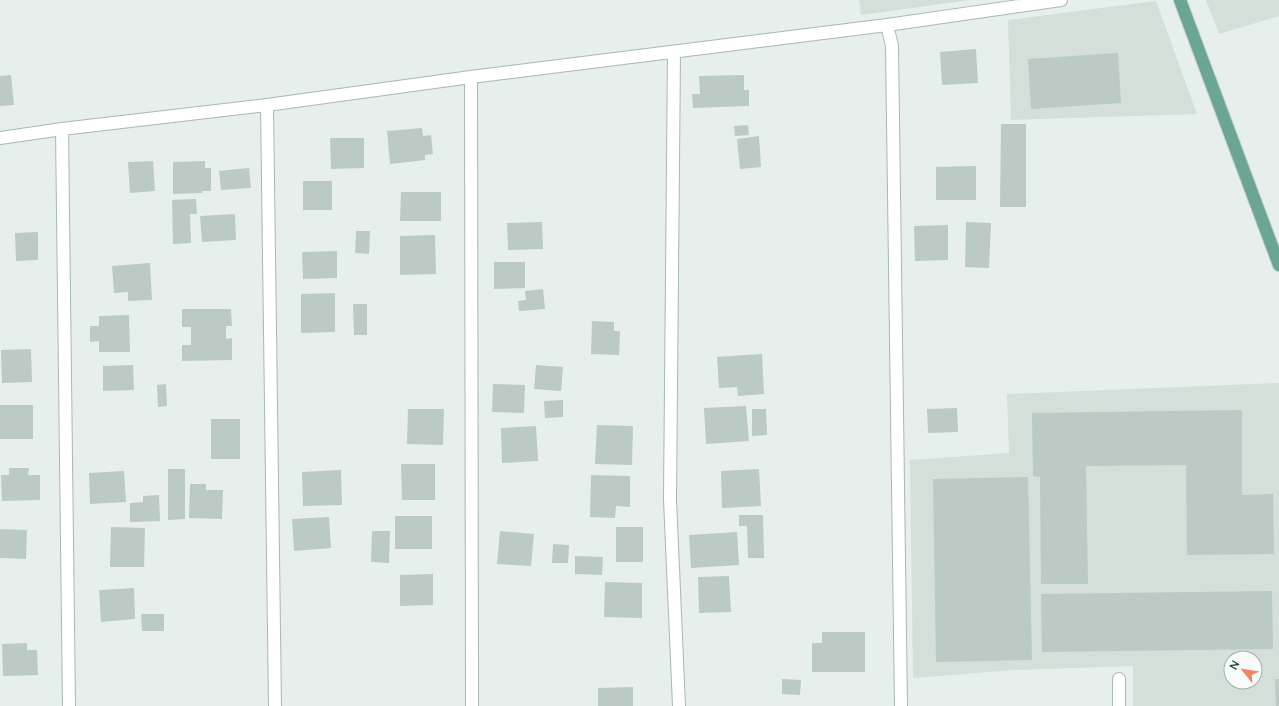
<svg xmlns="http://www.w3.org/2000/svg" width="1279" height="706" font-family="Lato,sans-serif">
<rect width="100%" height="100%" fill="#e6efeb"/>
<path fill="#d4dfda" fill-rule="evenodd" d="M859 0H971L861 15Z
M1206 0H1279V16L1219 34Z
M1156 1 1197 114 1011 120 1008 20Z
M1279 383V706H1133V666L1013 670 913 678 910 460 1009 453 1007 394ZM1231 658H1255V682H1231Z"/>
<path fill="#bbcac4" d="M976 49 978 83 942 85 940 52Z
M1118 53 1121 103 1031 109 1028 59Z
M11 75 14 105 0 106V76Z
M744 75V90H749V106L693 108 692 94H700L699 76Z
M1001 124H1026V207H1000Z
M748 125 749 135 735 136 734 126Z
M422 128 423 136 431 135 433 154 425 155V160L390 164 387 131Z
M759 136 761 167 740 169 737 139Z
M330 138H364V168L331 169Z
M153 161 155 191 130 193 128 162Z
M205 161V168H211V191H202V193L173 194V162Z
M976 166V200H936V167Z
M249 168 251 188 221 190 219 171Z
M303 181H332V210H303Z
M401 192H441V221H400Z
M196 199 197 214H190L191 243 173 244 172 200Z
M235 214 236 240 202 242 200 216Z
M542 222 543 249 508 250 507 223Z
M966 222 991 223 989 268 965 267Z
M948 225V260L915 261 914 226Z
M356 231H370L369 254 355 253Z
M38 232V260L16 261 15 233Z
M435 235 436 274 400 275V236Z
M337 251V278L303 279 302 252Z
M494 262H525V288L494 289Z
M150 263 152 300 128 301V292L114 293 112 266Z
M543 289 545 309 519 311 518 301 526 300 525 291Z
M335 293V332L301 333V294Z
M353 304H367V335H354Z
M182 309H231L232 326H226V339L232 338V360L182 361V345H191V327H182Z
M129 315 130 352H99V341L90 342V326H99V316Z
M592 321 614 322V331H620L619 355 591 354Z
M31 349 32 382 2 383 1 350Z
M762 354 764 394 738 396 737 387 719 388 717 357Z
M133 365 134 390 103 391V366Z
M536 365 563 367 561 391 534 389Z
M166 384 167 406 158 407 157 385Z
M493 384 525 385 524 413 492 412Z
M563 400V417L545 418 544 401Z
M0 405H33V439H0Z
M746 406 749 441 706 444 704 408Z
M957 408 958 432 928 433 927 409Z
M408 409H444L443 445 407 444Z
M752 409H766L767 435 752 436Z
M1242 410V495L1273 494 1274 554 1187 555 1186 465 1086 466 1088 584H1041L1040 477 1033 476 1032 413Z
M211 419H240V459H211Z
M597 425 633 426 632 465 595 464Z
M536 426 538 461 502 463 501 428Z
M401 464H435V500H402Z
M9 468H29L28 475H40V500L2 501 1 475H9Z
M168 469H185V519L168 520Z
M759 469 761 506 722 508 721 471Z
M341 470 342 505 303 506 302 472Z
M124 471 126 502 90 504 89 473Z
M591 475 630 476V507L616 506 615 518 590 517Z
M1028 477 1032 660 936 662 933 479Z
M190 484H206V490H223L222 519 189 518Z
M159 495 160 521 130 522V503L143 502V496Z
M739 515H763L764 558H748L747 526H739Z
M395 516H432V549H395Z
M329 517 331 548 294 551 292 519Z
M111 527 145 528 144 567H110Z
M616 527H643V562H616Z
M0 529 27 530 26 559 0 558Z
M372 531H390L389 563 371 562Z
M500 531 534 534 531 566 497 564Z
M737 532 739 565 691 568 689 535Z
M553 544 569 545 568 563H552Z
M575 556 603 557 602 575 575 574Z
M433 574V605L400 606V575Z
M729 576 731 612 699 613 698 577Z
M605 582 642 583V618L604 617Z
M134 588 135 619 101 622 99 590Z
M1272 591 1273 649 1042 652 1041 594Z
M141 614H164V631H142Z
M822 632H865V672H812V643H822Z
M27 643V650H37L38 675 3 676 2 644Z
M782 679 801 680 800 695 782 694Z
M1275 679H1279V706H1276Z
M633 687V706H598V688Z"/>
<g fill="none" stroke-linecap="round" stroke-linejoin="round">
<defs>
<path id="street" d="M887 25 892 46 901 706
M674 52 670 499 679 706
M471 77 472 706
M267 105 275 706
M62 129 69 706
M0 138 62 129 267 105 471 77 887 25 1061 0
M1119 679V706"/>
<path id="primary" d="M1180 0 1279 265"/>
</defs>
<use href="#street" stroke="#a8b8b2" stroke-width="14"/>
<use href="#primary" stroke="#c2cac8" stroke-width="14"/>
<use href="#street" stroke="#fff" stroke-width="12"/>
<use href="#primary" stroke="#6aa596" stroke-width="12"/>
</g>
<g transform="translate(1243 670) rotate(300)"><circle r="19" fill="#f7fbf9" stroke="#a3b1ad"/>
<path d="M0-3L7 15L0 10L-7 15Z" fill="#f4845f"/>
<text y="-6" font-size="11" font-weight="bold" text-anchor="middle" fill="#24423a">N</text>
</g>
</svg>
